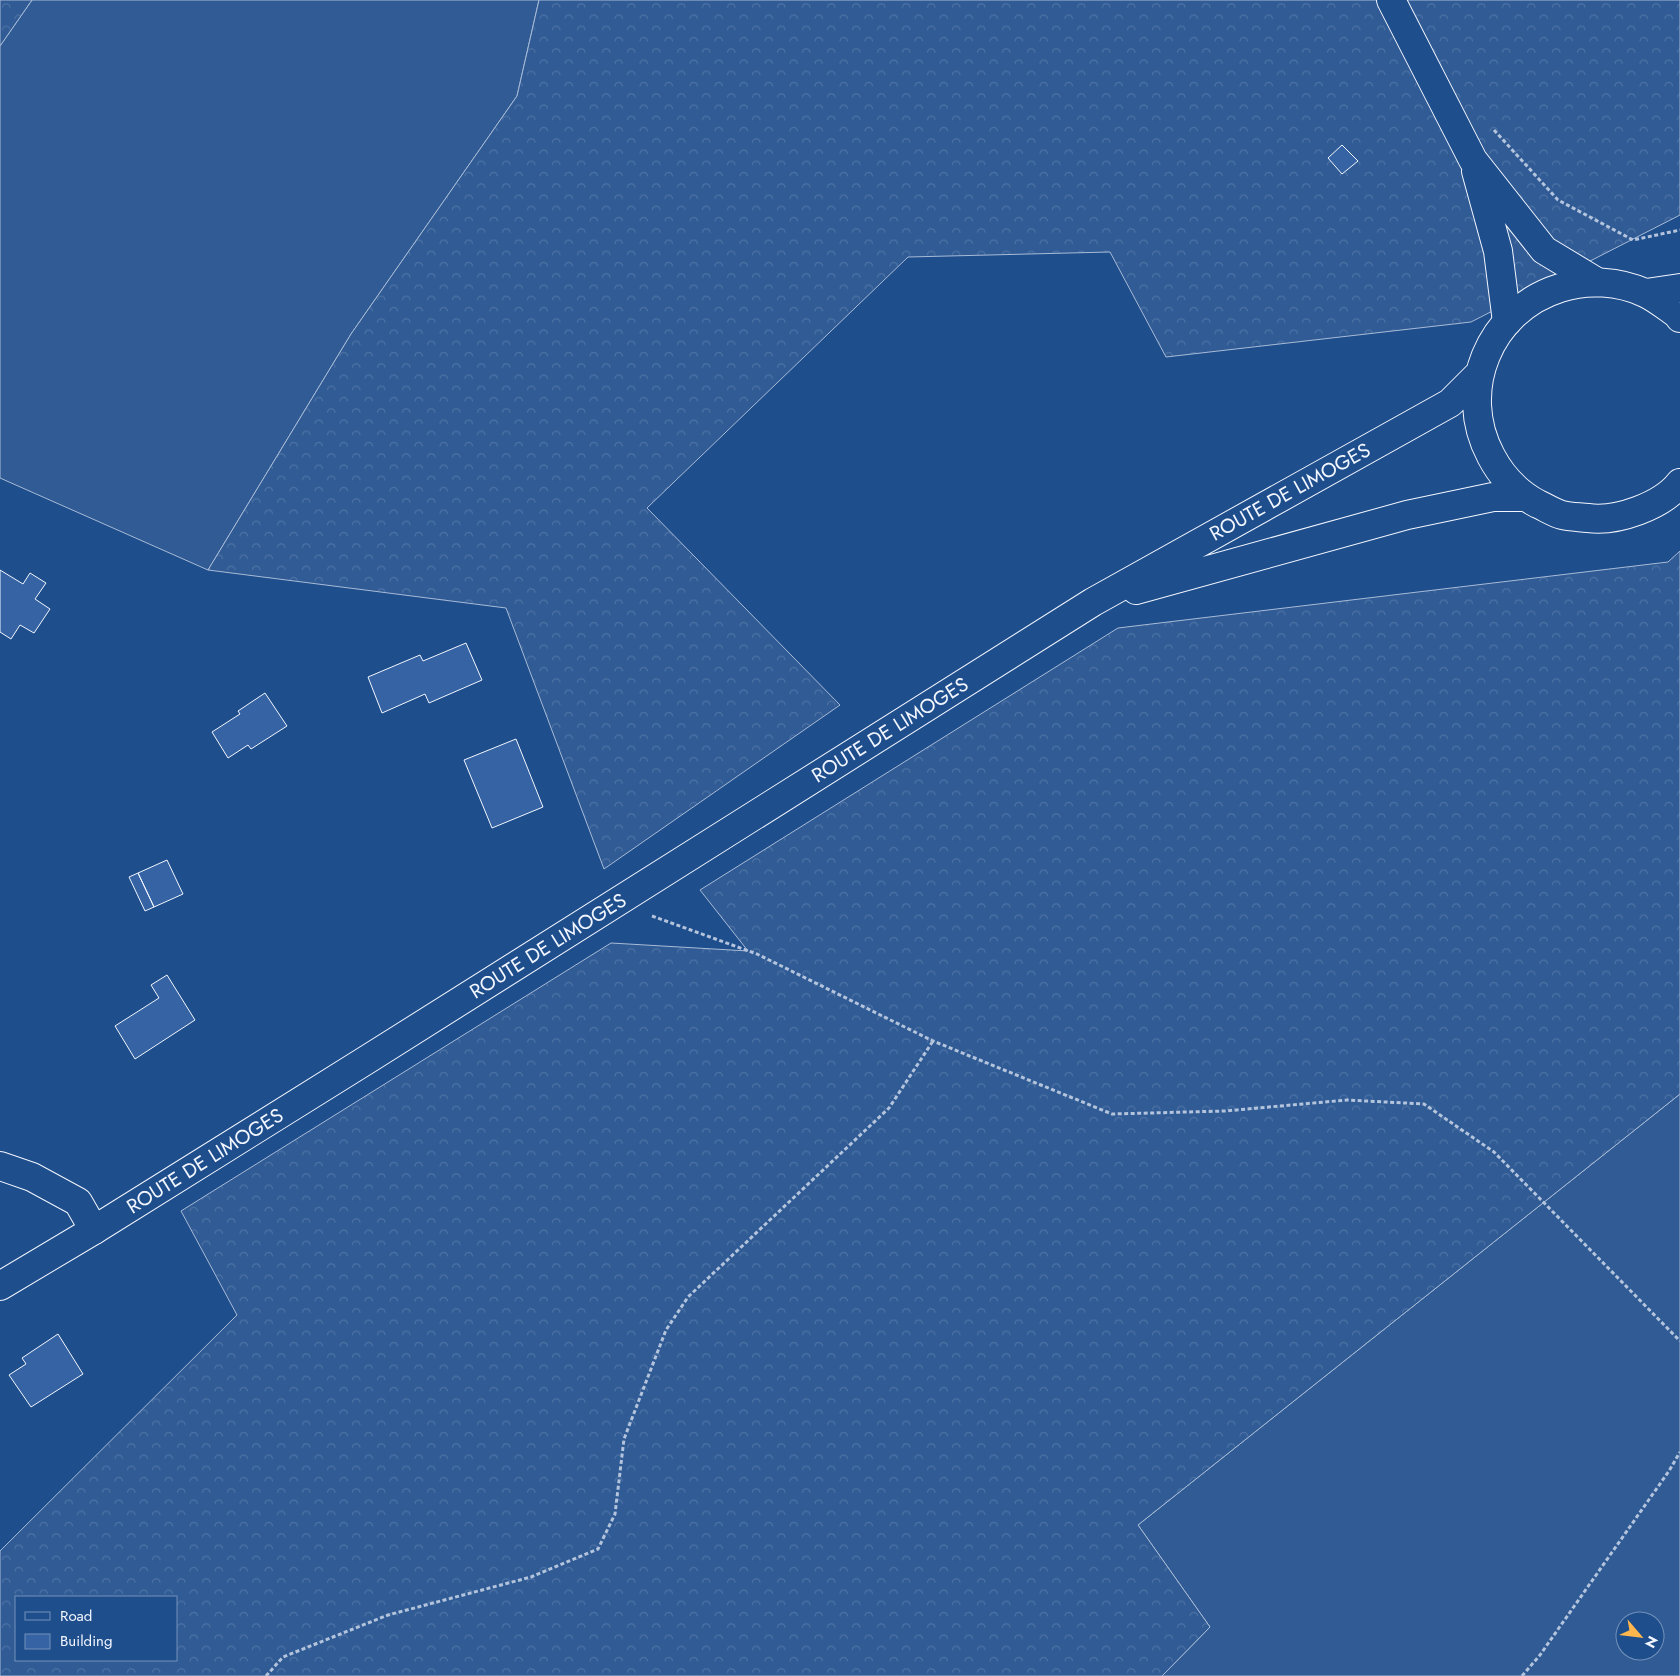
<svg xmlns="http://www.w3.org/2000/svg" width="1680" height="1676" font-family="Jost,sans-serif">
<defs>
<pattern id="forest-crowns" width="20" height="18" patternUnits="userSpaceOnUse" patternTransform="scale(1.25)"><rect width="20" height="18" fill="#305b95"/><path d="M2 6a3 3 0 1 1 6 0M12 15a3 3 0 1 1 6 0" fill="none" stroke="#4e73a5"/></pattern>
</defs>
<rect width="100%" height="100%" fill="#1f4e8c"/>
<path fill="#305b95" stroke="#a8bbd7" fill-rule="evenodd" d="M32 0H539L517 96 351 334 208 570 0 478V46Z
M1680 1094V1676H1162L1210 1627 1138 1525ZM1625 1621H1655V1651H1625Z"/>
<path fill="url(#forest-crowns)" stroke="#a8bbd7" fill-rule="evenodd" d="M0 0H32L0 46Z
M539 0H1680V215L1471 322 1166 357 1110 252 908 257 647 508 840 705 604 869 506 608 208 570 351 334 517 96Z
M1680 551V1094L1138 1525 1210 1627 1162 1676H0V1551L237 1315 181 1211 611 943 748 951 700 890 1118 628 1668 562ZM176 1597V1660H16V1597Z"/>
<path fill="#3563a3" stroke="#f2f6ff" d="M1342 145 1358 161 1342 174 1328 158Z
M0 570 23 584 30 573 46 583 35 599 50 609 34 633 20 625 11 639 0 632Z
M466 643 482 680 429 703 425 694 382 713 368 677 420 655 423 661Z
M265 693 287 726 251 749 248 745 228 758 212 732 240 714 238 711Z
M516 739 543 807 492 828 464 760Z
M167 860 183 894 154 907 138 873Z
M138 873 154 907 145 911 129 877Z
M167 975 195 1020 135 1059 115 1026 159 998 151 985Z
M58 1334 83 1374 31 1407 9 1375 26 1364 22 1358Z"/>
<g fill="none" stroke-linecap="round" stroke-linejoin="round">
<defs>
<path id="street" d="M1391 0 1473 160 1544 250 1597 282
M1476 171 1498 251 1507 322
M0 1166 32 1177 78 1202 94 1230"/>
<path id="primary" d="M1646 293 1680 288
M1680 318 1677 314C1667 307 1656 298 1645 293 1619 281 1587 279 1560 288 1489 310 1456 391 1491 456 1502 477 1517 493 1538 504 1545 507 1554 513 1562 515 1570 517 1580 517 1588 518 1617 522 1662 506 1680 483
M1136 590 1407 515 1493 497H1524
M0 1286 94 1230 368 1059 1093 602 1450 403 1480 373"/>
</defs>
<use href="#street" stroke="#f2f6ff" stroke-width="30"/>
<use href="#primary" stroke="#f2f6ff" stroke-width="30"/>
<path stroke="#b3c4dc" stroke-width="3" stroke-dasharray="4 2.5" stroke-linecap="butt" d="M1494 130 1558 200 1633 240 1680 230
M652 916 757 954 933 1041 1112 1114 1225 1111 1347 1100 1424 1104 1494 1152 1680 1341
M266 1676 283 1657 388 1615 531 1577 598 1549 615 1514 624 1439 666 1330 688 1297 889 1108 933 1041
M1522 1676 1540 1655 1669 1471 1680 1452"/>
<use href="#street" stroke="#1f4e8c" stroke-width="28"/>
<use href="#primary" stroke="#1f4e8c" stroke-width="28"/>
</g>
<g text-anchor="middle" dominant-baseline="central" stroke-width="4" stroke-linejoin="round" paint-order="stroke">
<g font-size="20" fill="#f2f6ff" stroke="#1f4e8c">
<text transform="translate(1290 492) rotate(-29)">ROUTE DE LIMOGES</text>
<text transform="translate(890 730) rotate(-32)">ROUTE DE LIMOGES</text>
<text transform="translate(548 946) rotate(-32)">ROUTE DE LIMOGES</text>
<text transform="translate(205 1161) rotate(-32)">ROUTE DE LIMOGES</text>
</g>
</g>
<rect x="15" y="1596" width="162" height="65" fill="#1f4e8c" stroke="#7391ba"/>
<rect x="25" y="1612" width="25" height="8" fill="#1f4e8c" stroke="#7391ba"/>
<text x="60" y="1621" font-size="15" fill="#f2f6ff">Road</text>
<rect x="25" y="1634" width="25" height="15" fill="#3563a3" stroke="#7391ba"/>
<text x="60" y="1646" font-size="15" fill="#f2f6ff">Building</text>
<g transform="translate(1640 1636) rotate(118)"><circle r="24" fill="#1f4e8c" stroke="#7391ba"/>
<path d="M0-4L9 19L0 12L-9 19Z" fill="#ffb74d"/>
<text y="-8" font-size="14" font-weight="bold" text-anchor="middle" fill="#f2f6ff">N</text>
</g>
</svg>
